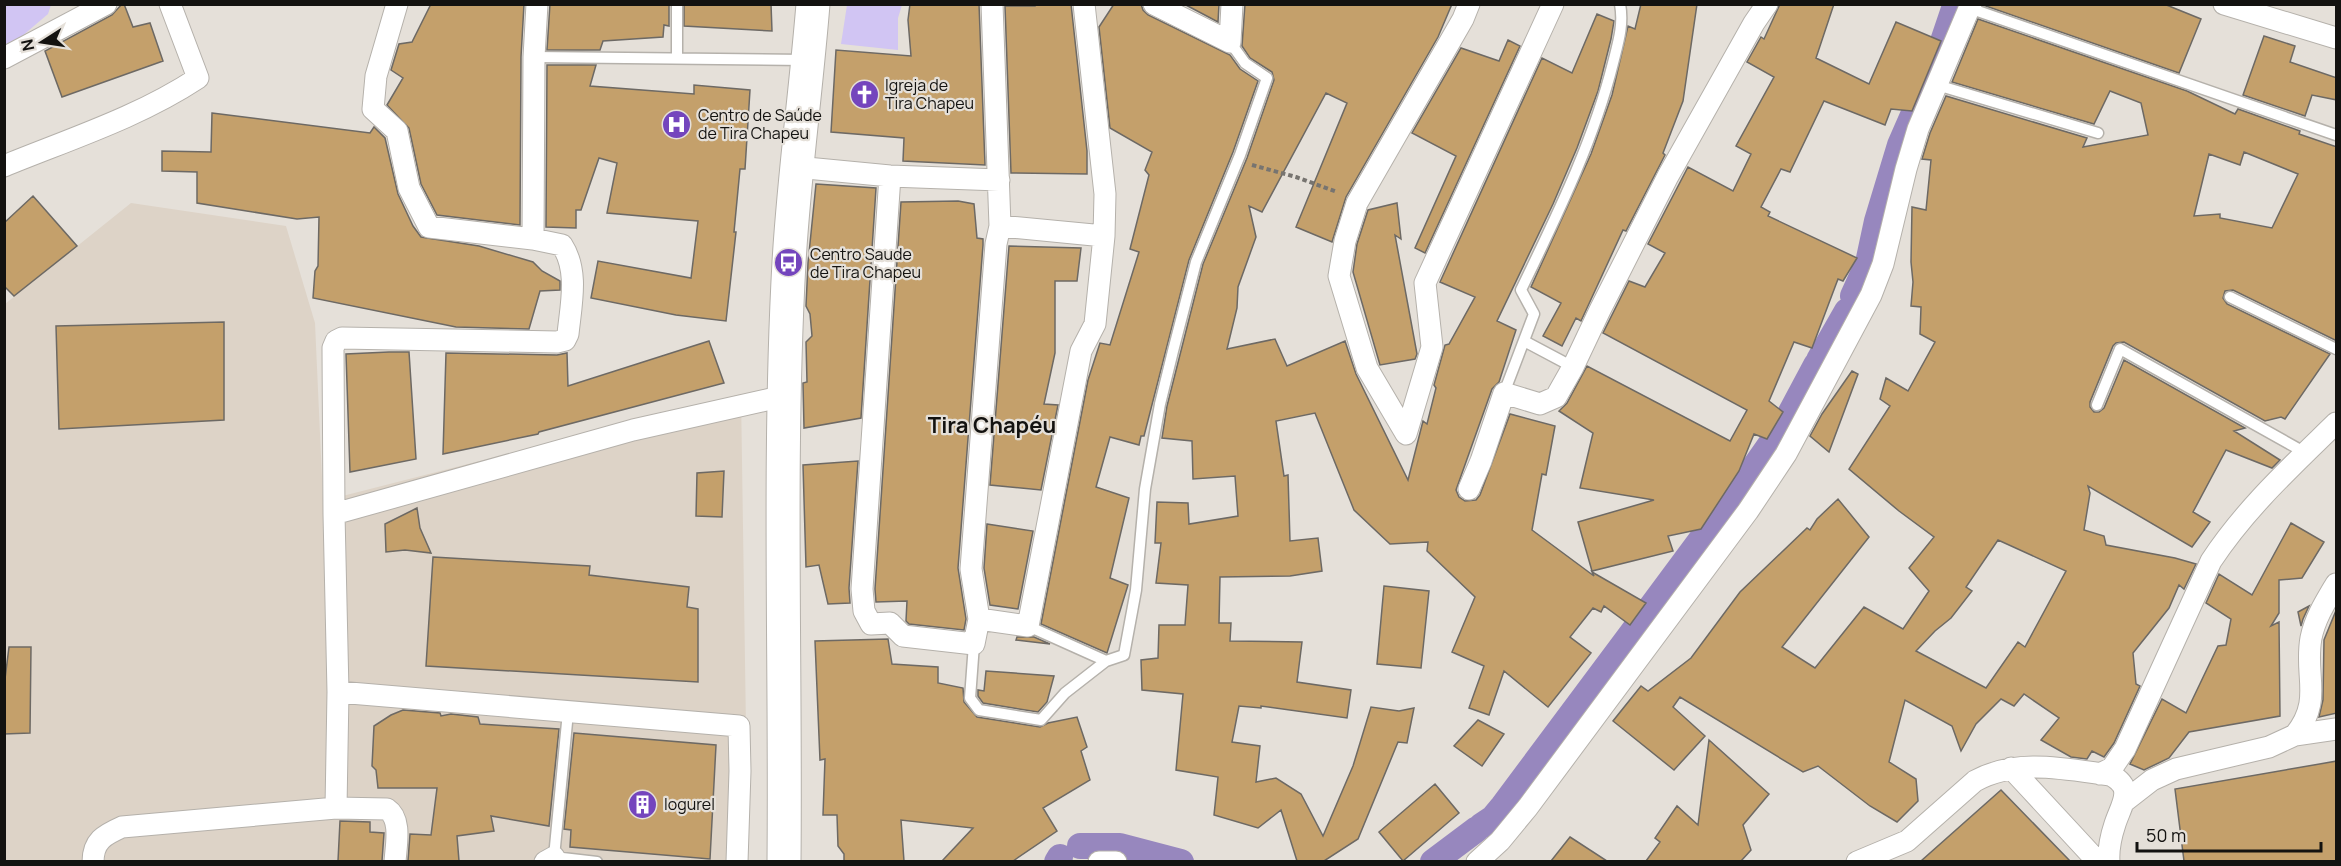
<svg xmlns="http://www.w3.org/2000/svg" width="2341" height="866" font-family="Manrope,sans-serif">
<rect width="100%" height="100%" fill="#e5e0d9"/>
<path fill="#ddd3c7" d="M131 203 286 226 315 323 323 501 741 394 748 861 5 862V304Z"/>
<path fill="#d1c5f3" d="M4 5H51L48 14 14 43 5 44Z
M847 5H902L898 18V50L841 44Z"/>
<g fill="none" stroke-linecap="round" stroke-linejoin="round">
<path stroke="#9787be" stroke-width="26" d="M1853 296 1868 263 1877 221 1900 145 1935 65 1955 6
M1819 360 1847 311
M1732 499 1784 425 1816 365
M1640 622 1729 502
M1481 826 1493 818 1503 806 1635 629
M1080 846H1120L1181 862
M1057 862 1060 857
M1433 862 1477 829"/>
</g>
<path fill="#c4a06b" stroke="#6d6964" stroke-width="1.5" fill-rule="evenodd" d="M122 4H124L133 27 150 23 163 61 62 97 45 51 112 15Z
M431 4H524L521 57 520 225 437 215 421 184 409 128 387 105 403 78 391 70 399 44 412 42Z
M550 4H669V26L664 25 663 37 603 41 600 50H547Z
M684 4H771L772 31 684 26Z
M910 4H979L985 165 903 161 904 138 831 132 836 50 911 56 908 20Z
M1035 4H1071L1087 151V174L1011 173 1005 6H1035Z
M1114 4H1141L1143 10 1148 15 1230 55 1240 69 1258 81 1233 152 1189 260 1144 436H1141L1139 445 1110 437 1096 487 1129 498 1110 578 1128 585 1107 653 1041 624 1088 380 1100 343 1110 345 1139 252 1130 249 1149 175 1145 170 1152 152 1110 128 1099 27Z
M1184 4H1219L1218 22Z
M1245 4H1452L1438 37 1346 197 1332 242 1296 227 1347 103 1326 93 1262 212 1249 206 1256 237 1238 287 1237 308 1227 349 1275 339 1287 366 1345 341 1356 374 1408 480 1423 421 1427 424 1436 388 1434 385 1445 345 1449 344 1475 297 1440 282 1542 58 1572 73 1597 14 1614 21 1611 39 1598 91 1577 148 1553 204 1497 321 1516 330 1499 382 1492 389 1456 490 1459 497 1465 501 1476 500 1480 495 1510 414 1555 426 1546 475 1542 474 1532 530 1594 576 1592 572 1646 603 1630 625 1604 606 1601 612 1593 608 1570 637 1591 653 1548 707 1504 671 1489 715 1469 708 1484 666 1452 652 1475 597 1427 551 1428 542 1390 544 1354 510 1315 413 1276 421 1284 476 1288 475 1290 541 1318 538 1322 571 1290 576 1220 577 1219 623H1231L1230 641 1302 642 1297 682 1351 690 1347 718 1261 706V708L1239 706 1232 742 1260 746 1256 782 1276 778 1301 794 1323 836 1353 766 1371 707 1399 711 1414 708 1407 743 1398 742 1358 839 1324 861H1297L1281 810 1258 828 1214 815 1218 777 1176 770 1183 694 1142 690 1141 660 1158 658 1159 625H1185L1188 585 1156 583 1161 543H1155L1157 502 1188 503 1189 524 1238 516 1235 476 1193 479 1192 441 1162 438 1167 406 1203 264 1247 158 1274 80 1272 72 1250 58 1242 46Z
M1641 4H1697L1683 101 1663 153 1665 155 1626 231 1623 230 1581 321 1576 318 1562 346 1543 336 1561 303 1531 287 1591 154 1612 95 1628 26 1635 29Z
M1780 4H1834L1816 58 1869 84 1896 22 1941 41 1912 111 1891 109 1885 125 1824 101 1790 172 1781 169 1761 207 1770 212 1768 216 1857 258 1843 281 1838 279 1812 348 1794 342 1769 401 1783 412 1767 439 1754 434 1739 471 1701 529 1668 536 1673 551 1592 571 1578 522 1654 500 1580 488 1593 433 1559 411 1567 403 1587 366 1730 441 1747 410 1603 333 1629 281 1645 287 1665 253 1648 244 1688 167 1733 191 1751 154 1736 146 1774 77 1747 62 1761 37 1764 39Z
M2164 4 2201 19 2179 73 1983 5Z
M1978 19 2187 91 2235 114 2238 109 2300 131 2299 134 2337 147V341L2233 290 2225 291 2223 298 2227 304 2330 354 2285 419 2281 417 2265 421 2124 342 2116 343 2113 346 2090 402V407L2094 412H2099L2104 408 2124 360 2245 428 2234 431 2280 460 2272 468 2226 450 2193 512 2210 522 2192 547 2088 486 2090 493 2084 530 2104 536 2106 545 2175 558 2196 564 2184 589 2179 585 2169 608 2133 653 2136 684 2140 686 2114 743 2104 757 2092 751 2087 759 2071 757 2041 740 2059 718 2024 694 2014 706 2001 699 1976 724 1961 751 1952 726 1905 700 1889 762 1916 779 1918 801 1897 822 1870 806 1818 766 1803 772 1680 697 1673 707 1705 736 1674 770 1613 721 1641 686 1648 691 1691 658 1740 592 1807 528 1810 530 1817 519 1838 499 1869 537 1782 647 1815 668 1864 607 1903 629 1929 591 1909 568 1934 537 1899 511 1849 469 1890 406 1880 399 1886 378 1908 391 1935 342 1920 334 1921 307 1911 306 1913 282 1911 262 1912 207 1926 210 1931 160 1922 159 1930 133 1946 96 2087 138 2083 147 2148 135 2141 103 2110 91 2094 124 1952 82ZM2244 152 2298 174 2272 228 2220 218V214L2194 216 2209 154 2240 165ZM1998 540 2066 571 2025 647 2018 642 1986 688 1916 651 1935 631 1951 618 1972 591 1966 587Z
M2264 36 2295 46 2290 62 2337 78V100L2312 95 2305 116 2243 95Z
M1508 40 1520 46 1425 253 1415 248 1456 156 1412 133 1461 48 1499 61Z
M547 65H596L590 86 694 94V85L750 90 745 169H740L734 232H736L726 321 676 315 591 298 598 261 691 278 698 221 607 213 617 163 599 158 581 210H576V228L546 227Z
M212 113 370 133 374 127 385 138 398 194 413 226 421 237 479 246 533 262 542 271 560 281V290L540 291 529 329 456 327 313 298 315 271 318 266 319 217 297 219 197 203V172L162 171V151L211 152Z
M816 184 876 188 861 418 804 428 803 383 807 382 806 342 812 336 810 314 806 306 808 263Z
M33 196 77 246 14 296 4 286V223Z
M958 201 974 204 977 238 983 239V245L958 568 966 619 964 630 909 624 906 621 907 601 876 602 875 589 901 202Z
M1397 203 1401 239 1395 235 1417 354 1415 359 1380 365 1353 272 1357 244 1368 210Z
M1009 246 1081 248 1077 281H1055V353L1044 404 1058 405 1041 490 990 485Z
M224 322V420L59 429 56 326Z
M709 341 724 383 539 432 538 434 443 454 446 353 557 355 567 353 568 386Z
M389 352H409L416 459 350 472 346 354Z
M1852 371 1858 374 1829 452 1810 436 1822 414Z
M858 461 849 588 850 603 828 604 819 565 806 567 803 465Z
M724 471 722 517 696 516 697 473Z
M417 508 420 528 431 553 405 550 386 552 385 524Z
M2291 523 2324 542 2302 578 2279 580V613L2271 626 2279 622 2280 716 2189 732 2169 758 2144 770 2130 764 2162 699 2186 713 2218 646 2226 645 2231 619 2206 603 2219 574 2252 595Z
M987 524 1033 531 1018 609 990 605 984 568Z
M433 557 590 566 589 575 689 587 687 607 698 609V682L426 666Z
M1384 586 1429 591 1421 668 1377 664Z
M2309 606 2303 619 2301 626 2298 612Z
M2337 608V713L2319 717 2323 700 2324 640Z
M1017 637H1034L1050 644 1016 640Z
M888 639 892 664 938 667V683L963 688 964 702 977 717 1040 727 1048 723 1077 717 1087 747 1081 751 1090 780 1043 808 1057 831 1013 861H942L973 828 901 820 904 861H844V854L838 846 837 815H823L825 759 820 760 815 641Z
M9 647H31L30 733 4 734V687Z
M986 671 1054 676 1047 702 1038 712 983 703 978 696V690L984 691Z
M403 710 440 713 441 716 451 714 478 717 480 724 559 729 549 826 491 816 494 831 457 836 459 861H408L410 834 431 835 437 788H378L376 770 372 766 374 726 391 715Z
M1478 720 1504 734 1482 766 1454 746Z
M574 733 716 745 710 859 570 847 571 830 564 829Z
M1709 740 1769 794 1743 825 1751 850 1741 861H1646L1660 842 1655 838 1677 806 1698 825Z
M2337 761V861H2184L2175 789Z
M1435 784 1459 813 1403 861 1379 832Z
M2001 790 2070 861H1921Z
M340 821 370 822V832L384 833 382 861H338Z
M1570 837 1607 861H1551Z"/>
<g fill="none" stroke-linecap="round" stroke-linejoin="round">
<defs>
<path id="service" d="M677 4V58
M1969 8 2336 135
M534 57 805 60
M1937 85 2098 133
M2230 297 2336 349
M1524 341 1573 367
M1504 393 1534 314 1521 290C1556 217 1593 143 1613 63 1618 43 1624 25 1620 4
M2097 405 2120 349 2304 452
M1028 626 1106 661 1124 655 1136 590 1145 489 1160 404 1173 351 1196 262 1240 155 1267 78 1245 63 1230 42
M974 644 970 698 979 710 1041 720 1065 693 1106 661
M568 712 554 857 597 862"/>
<path id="minor" d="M1154 4 1230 42 1232 4
M1469 4 1463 19 1357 203 1345 241 1339 276 1367 368 1406 434 1432 347 1425 283 1553 4
M2224 4 2336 38
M4 58 106 4
M4 166C70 139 139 117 198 78L170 4
M796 167 890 176 999 180
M890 176 862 589 864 611 871 624 890 623 903 636 974 644 979 619 971 569 996 244 1000 226 992 4
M1000 226 1104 236
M533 239 534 57 537 4
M1469 489 1481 461 1504 393 1540 404 1556 397 1573 367 1600 310 1668 176 1754 23 1767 4
M334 514 333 348 336 341 342 338 557 342 565 340 568 334C571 304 579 271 562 245L533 239 429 227 409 188 397 131 373 109 376 76 397 4
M979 619 1028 626 1081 351 1095 324 1104 236 1105 194 1084 4
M338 692 739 726 740 771 737 862
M2295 735C2323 700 2304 676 2311 638 2315 618 2326 601 2336 584
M2011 768 2098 862
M2100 774 2112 768 2125 749 2211 561C2246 508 2291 467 2336 423
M2125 801 2152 780 2176 769 2269 747 2295 735 2336 729
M336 808 387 809C402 819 396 845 395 862
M93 862C93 841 104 835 122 827L336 808 338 692 334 514 633 430 784 396
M545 862 554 857
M1099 862H1116
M1477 862 1500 841 1528 807 1748 511 1786 454 1871 295 1883 264 1906 169 1918 129 1971 4
M1857 862 1907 841 1975 781C2017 758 2065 769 2110 775 2136 787 2121 805 2115 824 2111 836 2108 848 2109 862"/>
<path id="primary" d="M784 862C786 662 778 461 789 262 794 176 806 91 813 4"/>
</defs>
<use href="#service" stroke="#b5b1ab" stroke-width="13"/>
<use href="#minor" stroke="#b5b1ab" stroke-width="23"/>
<use href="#primary" stroke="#b5b1ab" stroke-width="35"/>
<path stroke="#777470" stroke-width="4" stroke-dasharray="4.5 3" stroke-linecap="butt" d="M1252 165 1296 177 1337 192"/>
<use href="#service" stroke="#fff" stroke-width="10"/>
<use href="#minor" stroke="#fff" stroke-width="21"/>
<use href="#primary" stroke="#fff" stroke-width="33"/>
</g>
<defs>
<symbol id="church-disc" viewBox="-11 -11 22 22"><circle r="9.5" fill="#7445bd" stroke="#e5e0d9"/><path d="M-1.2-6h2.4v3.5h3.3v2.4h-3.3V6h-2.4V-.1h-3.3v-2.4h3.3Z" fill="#fff"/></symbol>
<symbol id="hospital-disc" viewBox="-11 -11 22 22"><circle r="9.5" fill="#7445bd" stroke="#e5e0d9"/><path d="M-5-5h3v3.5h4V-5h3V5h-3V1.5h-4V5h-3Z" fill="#fff"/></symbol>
<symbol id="bus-disc" viewBox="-11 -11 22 22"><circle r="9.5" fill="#7445bd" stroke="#e5e0d9"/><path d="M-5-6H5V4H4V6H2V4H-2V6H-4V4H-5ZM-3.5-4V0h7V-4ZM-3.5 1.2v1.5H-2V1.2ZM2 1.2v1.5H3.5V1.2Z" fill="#fff"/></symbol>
<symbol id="building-disc" viewBox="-11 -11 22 22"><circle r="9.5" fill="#7445bd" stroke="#e5e0d9"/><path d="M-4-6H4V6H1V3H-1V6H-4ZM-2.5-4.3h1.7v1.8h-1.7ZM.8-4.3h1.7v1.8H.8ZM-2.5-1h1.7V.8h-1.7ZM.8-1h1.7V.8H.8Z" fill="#fff"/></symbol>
</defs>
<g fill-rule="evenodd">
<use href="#church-disc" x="848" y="78" width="33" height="33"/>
<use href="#hospital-disc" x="660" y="108" width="33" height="33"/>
<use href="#bus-disc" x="772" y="246" width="33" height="33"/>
<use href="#building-disc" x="626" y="788" width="33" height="33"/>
</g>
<g text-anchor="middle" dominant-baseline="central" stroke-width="4.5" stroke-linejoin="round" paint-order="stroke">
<g font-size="16" fill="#131210" stroke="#e5e0d9" text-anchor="start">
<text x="885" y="85">Igreja de<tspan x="885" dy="18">Tira Chapeu</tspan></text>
<text x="698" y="115">Centro de Saúde<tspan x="698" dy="18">de Tira Chapeu</tspan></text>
<text x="810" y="254">Centro Saude<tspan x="810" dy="18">de Tira Chapeu</tspan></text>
<text x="664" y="804">Iogurel</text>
</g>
<g font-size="22" font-weight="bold" fill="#131210" stroke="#e5e0d9">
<text x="992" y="425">Tira Chapéu</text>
</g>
</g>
<rect width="2341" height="866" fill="none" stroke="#131210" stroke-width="12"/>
<g transform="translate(42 42) rotate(258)" stroke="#e5e0d9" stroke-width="4.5" paint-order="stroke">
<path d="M0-4.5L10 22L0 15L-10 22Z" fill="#131210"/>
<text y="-9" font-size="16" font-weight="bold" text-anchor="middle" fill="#131210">N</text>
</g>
<path d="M2137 842v9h184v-9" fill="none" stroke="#131210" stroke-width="3"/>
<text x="2146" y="842" font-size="18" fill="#131210" stroke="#e5e0d9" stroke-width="4.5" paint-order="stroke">50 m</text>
</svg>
